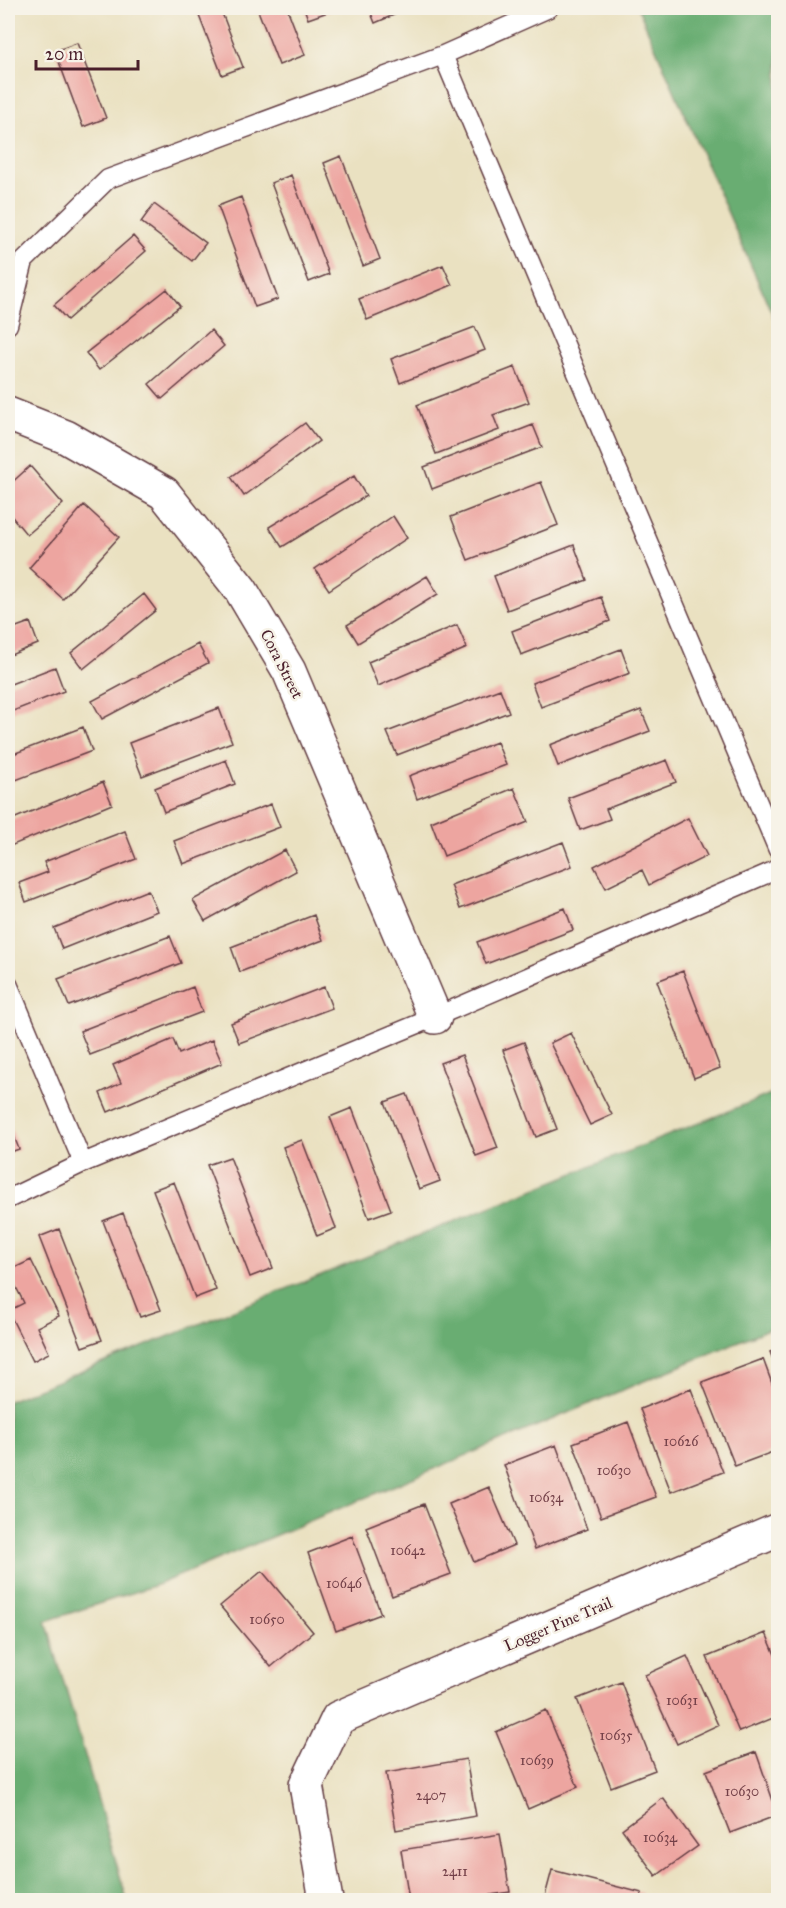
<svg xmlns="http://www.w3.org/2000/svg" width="786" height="1908" font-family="'IM FELL Great Primer',serif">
<rect width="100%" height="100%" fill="#f7f3e8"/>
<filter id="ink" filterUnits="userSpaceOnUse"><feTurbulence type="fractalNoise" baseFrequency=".0167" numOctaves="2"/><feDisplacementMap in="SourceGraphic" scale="12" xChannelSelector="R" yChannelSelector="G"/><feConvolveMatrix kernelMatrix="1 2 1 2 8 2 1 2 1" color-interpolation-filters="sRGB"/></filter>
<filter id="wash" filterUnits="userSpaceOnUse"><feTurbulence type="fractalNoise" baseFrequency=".008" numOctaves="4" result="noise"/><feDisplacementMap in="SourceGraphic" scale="24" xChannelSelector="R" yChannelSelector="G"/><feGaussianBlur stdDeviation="1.35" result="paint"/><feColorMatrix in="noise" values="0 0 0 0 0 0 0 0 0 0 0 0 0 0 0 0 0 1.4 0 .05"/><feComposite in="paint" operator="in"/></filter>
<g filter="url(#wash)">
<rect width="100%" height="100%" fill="#eae1c1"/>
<path fill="#69ad72" stroke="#5a664e" stroke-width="1.5" d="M638 8H778V327Z
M778 1091V1325L159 1584 46 1621 127 1900H8V1401Z"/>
<g id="blocks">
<path fill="#eda5a0" d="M196 8H220L243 67 222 75Z
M257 8H287L305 55 279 65Z
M304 8H339L308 19Z
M369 8H393L396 14 375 23Z
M77 43 106 118 83 127 55 51Z
M341 156 380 259 363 266 324 163Z
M291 175 329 274 309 282 271 183Z
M241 197 278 299 255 307 218 206Z
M154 204 206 243 192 261 141 222Z
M133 236 146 251 67 320 54 305Z
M443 265 452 285 367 320 359 299Z
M167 289 180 306 99 370 86 353Z
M475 327 485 350 400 383 391 359Z
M211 330 224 346 162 399 149 384Z
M515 367 529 402 493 415 499 430 436 454 417 405Z
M305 423 319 441 244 496 231 477Z
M533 425 542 447 432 489 424 467Z
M30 466 63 504 27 535 8 512V486Z
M354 476 366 496 282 547 269 527Z
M541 482 558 525 468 560 451 517Z
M84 505 119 537 63 599 29 568Z
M393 516 407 538 329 590 315 569Z
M574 545 587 580 507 610 494 576Z
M427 576 438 594 358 643 347 625Z
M144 594 156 610 83 669 71 653Z
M601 597 610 621 521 655 512 631Z
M30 622 38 644 8 656V630Z
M457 625 467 648 378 686 368 662Z
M198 644 208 663 102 719 92 701Z
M621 649 630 673 541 707 532 683Z
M55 667 64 691 8 713V685Z
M500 689 509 712 397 755 387 732Z
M219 708 232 742 142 776 129 743Z
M641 710 650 731 558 766 550 745Z
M83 727 92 751 8 783V756Z
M497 742 506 765 417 799 409 776Z
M226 760 235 784 164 812 155 788Z
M667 760 676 782 606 809 610 819 580 830 568 798Z
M103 782 112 804 8 847V821Z
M514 788 528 822 444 856 431 822Z
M271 804 280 827 183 864 174 841Z
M688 818 707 856 649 885 642 870 606 888 594 866Z
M125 831 136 859 26 902 19 883 48 872 44 862Z
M563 842 572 866 460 909 451 885Z
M285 850 296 871 205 921 193 900Z
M148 890 157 911 62 949 54 928Z
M565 908 573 930 486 964 477 942Z
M314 915 323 940 240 972 231 947Z
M170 936 181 963 69 1006 58 979Z
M683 971 720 1068 694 1078 657 981Z
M193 987 202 1012 90 1055 80 1031Z
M324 987 332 1008 239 1043 231 1023Z
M571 1033 612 1115 590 1125 550 1043Z
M173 1039 179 1054 212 1040 222 1063 108 1112 100 1093 121 1083 113 1065Z
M524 1042 557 1129 536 1137 503 1050Z
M462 1055 498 1148 476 1156 440 1063Z
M407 1094 440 1181 419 1189 385 1102Z
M352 1108 391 1210 369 1218 330 1117Z
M8 1121 19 1149 8 1153Z
M302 1140 336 1228 317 1236 283 1147Z
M230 1157 273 1268 250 1277 207 1165Z
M174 1182 216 1290 195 1298 153 1190Z
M123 1213 161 1310 140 1317 103 1221Z
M59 1229 102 1340 82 1347 39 1237Z
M31 1260 59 1316 37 1327 49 1353 33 1361 8 1311 24 1303 8 1271Z
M778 1349V1372L770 1352Z
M763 1359 778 1400V1450L735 1466 702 1382Z
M691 1389 723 1472 671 1492 640 1409Z
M628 1422 656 1497 601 1517 573 1443Z
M556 1445 587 1529 535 1549 504 1465Z
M489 1487 514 1545 474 1562 449 1504Z
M424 1504 451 1574 392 1596 366 1527Z
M352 1536 381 1614 336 1631 308 1553Z
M262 1571 313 1632 271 1667 220 1606Z
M766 1633 778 1662V1716L739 1732 707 1657Z
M687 1656 718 1725 677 1744 645 1675Z
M621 1682 655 1770 611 1787 577 1699Z
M546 1710 578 1787 528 1809 496 1732Z
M756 1752 778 1815 730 1833 706 1771Z
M466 1759 476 1816 396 1830 386 1773Z
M663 1798 698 1846 656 1876 622 1829Z
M500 1834 510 1892 458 1900H409L401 1850Z
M552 1870 642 1893 640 1900H544Z"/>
</g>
</g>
<g filter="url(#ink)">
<use href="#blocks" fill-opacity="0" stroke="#623c42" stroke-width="1.5"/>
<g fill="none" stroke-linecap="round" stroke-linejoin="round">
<defs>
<path id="service" d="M443 55 778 850
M8 325 24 261 108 179 443 55 549 8
M8 984 83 1163
M8 1199 83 1163 435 1017 778 869"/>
<path id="minor" d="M8 414 66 437 164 493 241 590 289 671 435 1017
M326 1900 306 1785 338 1718 778 1530"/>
</defs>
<use href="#service" stroke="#623c42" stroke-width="21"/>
<use href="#minor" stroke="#623c42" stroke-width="36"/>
<use href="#service" stroke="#fff" stroke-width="18"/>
<use href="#minor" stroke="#fff" stroke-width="33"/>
</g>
</g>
<g text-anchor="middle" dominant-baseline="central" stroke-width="5" stroke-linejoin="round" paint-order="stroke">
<g font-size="14" fill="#734048">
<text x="681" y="1441">10626</text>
<text x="614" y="1470">10630</text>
<text x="546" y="1497">10634</text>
<text x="408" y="1550">10642</text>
<text x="344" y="1583">10646</text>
<text x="267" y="1619">10650</text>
<text x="682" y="1700">10631</text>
<text x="616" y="1735">10635</text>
<text x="537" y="1760">10639</text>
<text x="742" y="1791">10630</text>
<text x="431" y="1795">2407</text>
<text x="660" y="1837">10634</text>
<text x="455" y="1871">2411</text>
</g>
<g font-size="16" fill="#4a1f2b" stroke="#f7f3e8">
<text transform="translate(282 664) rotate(63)">Cora Street</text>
<text transform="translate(558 1624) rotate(-23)">Logger Pine Trail</text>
</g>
</g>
<rect width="786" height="1908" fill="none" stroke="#f7f3e8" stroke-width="30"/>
<path d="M36 60v9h102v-9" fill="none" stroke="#4a1f2b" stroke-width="3"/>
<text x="45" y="60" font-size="18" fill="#4a1f2b" stroke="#f7f3e8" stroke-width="4.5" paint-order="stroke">20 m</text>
</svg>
